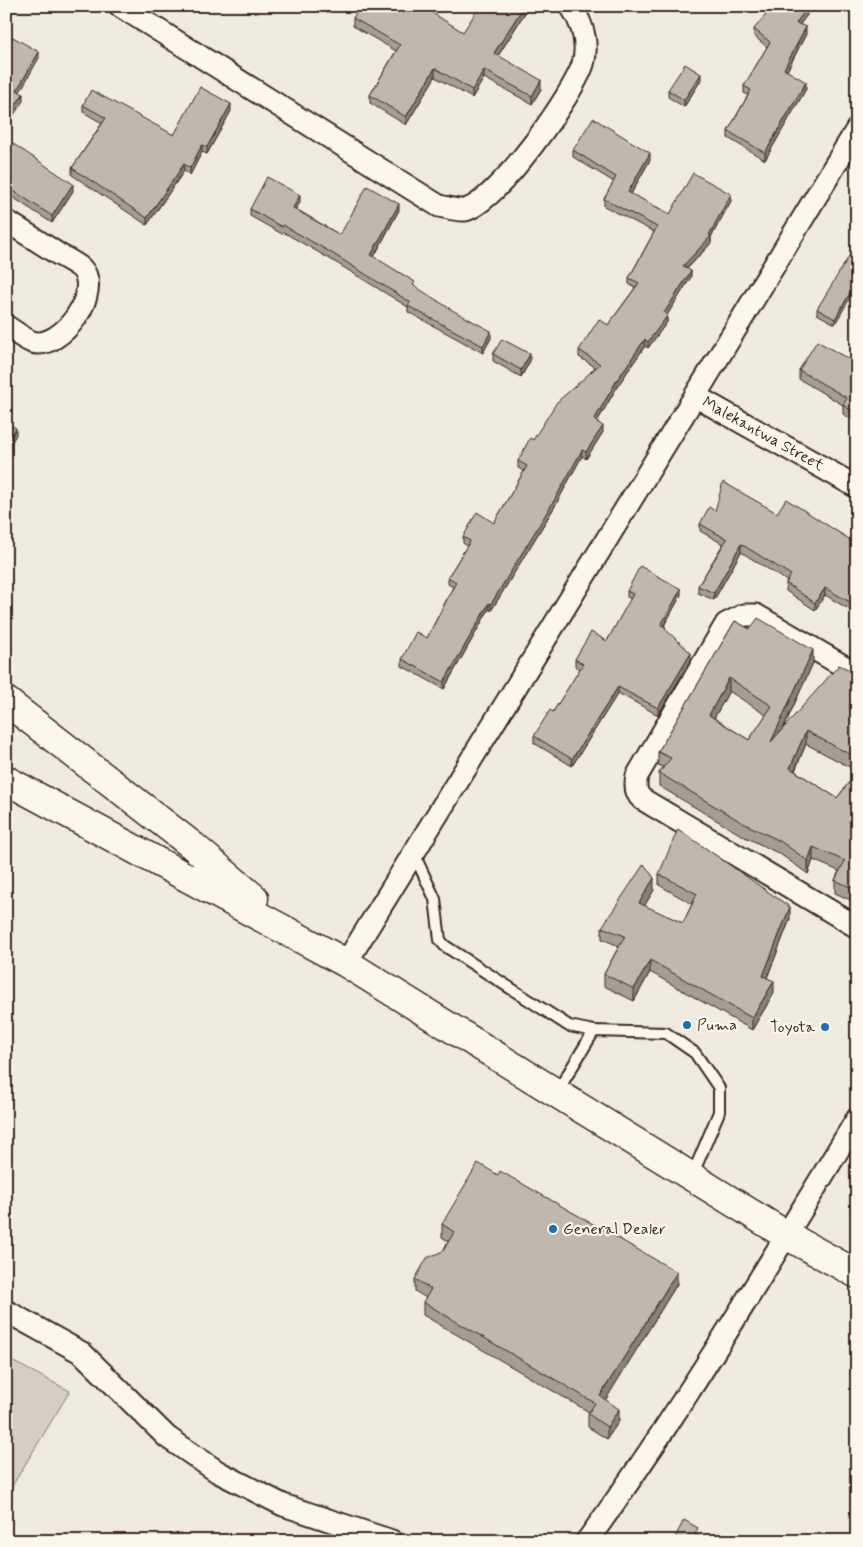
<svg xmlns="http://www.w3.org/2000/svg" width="863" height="1547" font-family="Mynerve,sans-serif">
<rect width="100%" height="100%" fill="#f0ebe0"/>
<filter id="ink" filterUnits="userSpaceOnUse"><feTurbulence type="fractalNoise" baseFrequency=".02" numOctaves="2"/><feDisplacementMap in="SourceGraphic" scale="10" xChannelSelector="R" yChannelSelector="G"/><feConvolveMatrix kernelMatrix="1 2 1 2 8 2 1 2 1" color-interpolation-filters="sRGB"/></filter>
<g filter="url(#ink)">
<path fill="#d5cec3" stroke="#887c70" d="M6 1358 70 1391 6 1496Z"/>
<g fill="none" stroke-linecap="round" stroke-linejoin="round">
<defs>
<path id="lane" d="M414 854 435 899 440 940 445 946 569 1026 594 1031 666 1033 695 1053 719 1088V1112L692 1176
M557 1092 594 1031"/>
<path id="street" d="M120 6 439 206C446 207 458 211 465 210 497 202 573 95 583 64 589 43 582 23 571 6
M6 221C24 232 41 243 58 254 65 258 75 263 81 268 104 291 61 351 32 342 24 339 14 331 6 326
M695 396 857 487
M857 674 756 615H744L726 624 637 776C635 785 635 793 642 799L857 927
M346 963 695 396 857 129
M6 1311 82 1353 167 1437 218 1472 283 1505 392 1541
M587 1541C685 1406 770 1262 857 1119"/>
<path id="secondary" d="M6 701 193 846 254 898
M6 780 346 963 786 1235 857 1274"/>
</defs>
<use href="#lane" stroke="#3b2a1e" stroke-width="14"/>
<use href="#street" stroke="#3b2a1e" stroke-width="25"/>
<use href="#secondary" stroke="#3b2a1e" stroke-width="31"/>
<use href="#lane" stroke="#fbf7ec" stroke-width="10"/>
<use href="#street" stroke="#fbf7ec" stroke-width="21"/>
<use href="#secondary" stroke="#fbf7ec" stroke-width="28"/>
</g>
<path fill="#a59e95" stroke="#3b2a1e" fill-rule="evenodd" d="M528 6V8L498 56 541 89 532 104 484 78 472 98 435 77 406 125 370 103V95L396 51 353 26V18L463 32Z
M807 15 800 24 806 34 787 71 806 89 765 160 728 138V131L748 95 744 93V86L767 47 754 36V29Z
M701 80 684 107 668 97V90Z
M83 105 174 135 231 111 207 154 202 152 190 175 184 171 147 225 72 175V168L102 123 83 112Z
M6 139 73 191 52 223 6 193Z
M573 150 650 160 631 194 670 214 731 201 711 237V243L687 269 691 277 667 315V322L648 348 645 346 617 387 597 422 603 432 586 459 582 456 555 506 491 611 489 609 444 689 402 666V659L427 638 453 587 448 584V577L467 546 463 543V537L494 523 524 471 518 468V461L533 440 595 367 579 357V350L608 325 635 288 629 284V278L654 232 604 206V199L614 182 573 157Z
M300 202 296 209 340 235 399 210 374 257 415 287 491 338 483 353 408 312V307L330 259 283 232 282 234 250 216V209Z
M857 212V226L854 224V217Z
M857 249 835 324 817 314V309Z
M493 354 530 361 521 377 493 361Z
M857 364V423L843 414V405L799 379V370Z
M715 511 777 513 857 544V614L825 595 815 610 786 591V583L787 581 741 552 714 600 698 593V586L723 544 700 531V524Z
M627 591 681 595 664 626 666 630 691 660 658 715 618 693 572 766 534 743V736L553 712 580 669 575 666V659L607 641 631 599 627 597Z
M735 621 813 663 783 729 857 673V771L806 744 795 771 837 798 857 772V903L835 893V880L839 871 813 860 808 874 780 854 743 836 659 786V773L663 767 658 765V752ZM729 691 766 715 749 740 714 718Z
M659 874 790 919 767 978 774 993 752 1030 650 972 634 1001 604 986V974L619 946 602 939V927L654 890 644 906 683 923 692 904 659 885Z
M442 1224 677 1284 605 1400 619 1421 607 1439 588 1427V1414L589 1412 423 1315V1302L426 1298 415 1291V1279L443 1251 448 1241 442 1237Z
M857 1489V1509L851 1505V1498Z"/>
<path fill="#868179" stroke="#3b2a1e" d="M11 6H15L6 22V15Z
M524 6H528V8L494 62V53Z
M807 8V15L796 30V23Z
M806 27V34L784 76V69Z
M39 52V58L17 97V90Z
M435 68V77L406 125V117Z
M484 70V78L472 98V90Z
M701 74V80L684 107V100Z
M541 80V89L532 104V96Z
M806 82V89L765 160V153Z
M23 94V101L6 127V120Z
M231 104V111L207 154V147Z
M202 145V152L190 175V168Z
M650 153V160L628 199V192Z
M184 164V171L147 225V218Z
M73 184V191L52 223V216Z
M731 194V201L711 237V243L683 273V266L709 235Z
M300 195V202L293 214V208Z
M399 204V210L371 262V255Z
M691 271V277L664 320 667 316V322L648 348V342L664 313Z
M857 281V286L835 324V319Z
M491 331V338L483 353V346Z
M645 339V346L617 387 594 427V420L617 380Z
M530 354V361L521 377V370Z
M603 426V432L586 459V452Z
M16 428V435L6 451V444Z
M582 450V456L555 506 491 611V604Z
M741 544V552L714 600V593Z
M825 588V595L815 610V603Z
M681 589V595L661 631V625Z
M489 603V609L444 689V682Z
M813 650V663L771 755V742Z
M691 653V660L658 715V708Z
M729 678V691L709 728V715Z
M618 687V693L572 766V759Z
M806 731V744L790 781V768Z
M813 847V860L808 874V861Z
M654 878V890L639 915V903Z
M790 907V919L763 988V976Z
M650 960V972L634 1001V989Z
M774 981V993L752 1030V1018Z
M677 1272V1284L600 1409V1396Z
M619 1409V1421L607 1439V1427Z"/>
<path fill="#c0b8ad" stroke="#3b2a1e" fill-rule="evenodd" d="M6 6H11L6 15Z
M360 6H418L422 8 423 7 463 32 480 6H524L494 53 541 80 532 96 484 70 472 90 435 68 406 117 370 95 400 45 353 18Z
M773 6H803L807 8 796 23 806 27 784 69 806 82 765 153 728 131 751 90 744 86 770 42 754 29Z
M6 33 39 52 17 90 23 94 6 120Z
M685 64 701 74 684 100 668 90Z
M200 87 231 104 207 147 202 145 190 168 184 164 147 218 72 168 106 118 83 105 91 90 174 135Z
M593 118 650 153 628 192 670 214 693 173 731 194 709 235 711 236 683 266 691 271 664 313 667 316 648 342 645 339 617 380 594 420 603 426 586 452 582 450 555 499 491 604 489 603 444 682 402 659 416 632 427 638 456 582 448 577 470 541 463 537 477 512 494 523 527 466 518 461 530 438 533 440 557 402 600 364 579 350 599 319 608 325 639 283 629 278 657 227 604 199 616 177 573 150Z
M6 139 73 184 52 216 6 186Z
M267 177 300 195 293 208 340 235 367 186 399 204 371 255 415 282 413 285 452 310 491 331 483 346 408 306 410 302 330 252 283 225 282 227 250 209Z
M857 212V219L854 217Z
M854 248 857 249V281L835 319 817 309Z
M502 339 530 354 521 370 493 354Z
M817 341 857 364V414L843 405 847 398 799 370Z
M6 423 16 428 6 444Z
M723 482 777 513 786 499 857 544V606L825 588 815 603 786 583 791 575 741 544 714 593 698 586 727 539 700 524 709 507 715 511Z
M640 566 681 589 661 625 666 627 665 629 691 653 658 708 618 687 572 759 534 736 550 710 553 712 583 664 575 659 591 632 607 641 633 594 627 591Z
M758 618 813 650 771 742 839 665 857 673V758L806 731 790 768 837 798 857 772V890L835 880 845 861 813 847 808 861 780 841 743 823 659 773 671 758 658 752 735 621 750 629ZM729 678 772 706 749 740 709 715Z
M678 829 790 907 763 976 774 981 752 1018 650 960 634 989 604 974 625 936 602 927 644 864 654 878 639 903 683 923 697 894 659 874Z
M478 1163 498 1175 500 1171 677 1272 600 1396 619 1409 607 1427 588 1414 595 1403 423 1302 431 1289 415 1279 427 1258 443 1251 454 1232 442 1224Z
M857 1489V1502L851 1498Z
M684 1520 698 1528 695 1534 710 1541H673Z"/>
</g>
<g fill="#1f6fb2" stroke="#fbf7ec" stroke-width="2">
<circle cx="687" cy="1025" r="5"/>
<circle cx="825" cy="1027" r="5"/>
<circle cx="553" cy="1229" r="5"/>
</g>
<g text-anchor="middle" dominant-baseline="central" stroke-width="4.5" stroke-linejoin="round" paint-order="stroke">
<g font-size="16" fill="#3b2a1e" stroke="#fbf7ec">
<text transform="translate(763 434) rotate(29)">Malekantwa Street</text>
</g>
<g font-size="16" fill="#3b2a1e" stroke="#fbf7ec" text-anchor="start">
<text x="697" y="1025">Puma</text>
<text x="815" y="1027" text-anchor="end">Toyota</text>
<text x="563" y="1229">General Dealer</text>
</g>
</g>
<rect width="863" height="1547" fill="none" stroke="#fbf7ec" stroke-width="25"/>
<rect x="12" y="12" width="838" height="1522" fill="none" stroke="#3b2a1e" stroke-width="2" filter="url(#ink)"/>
</svg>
